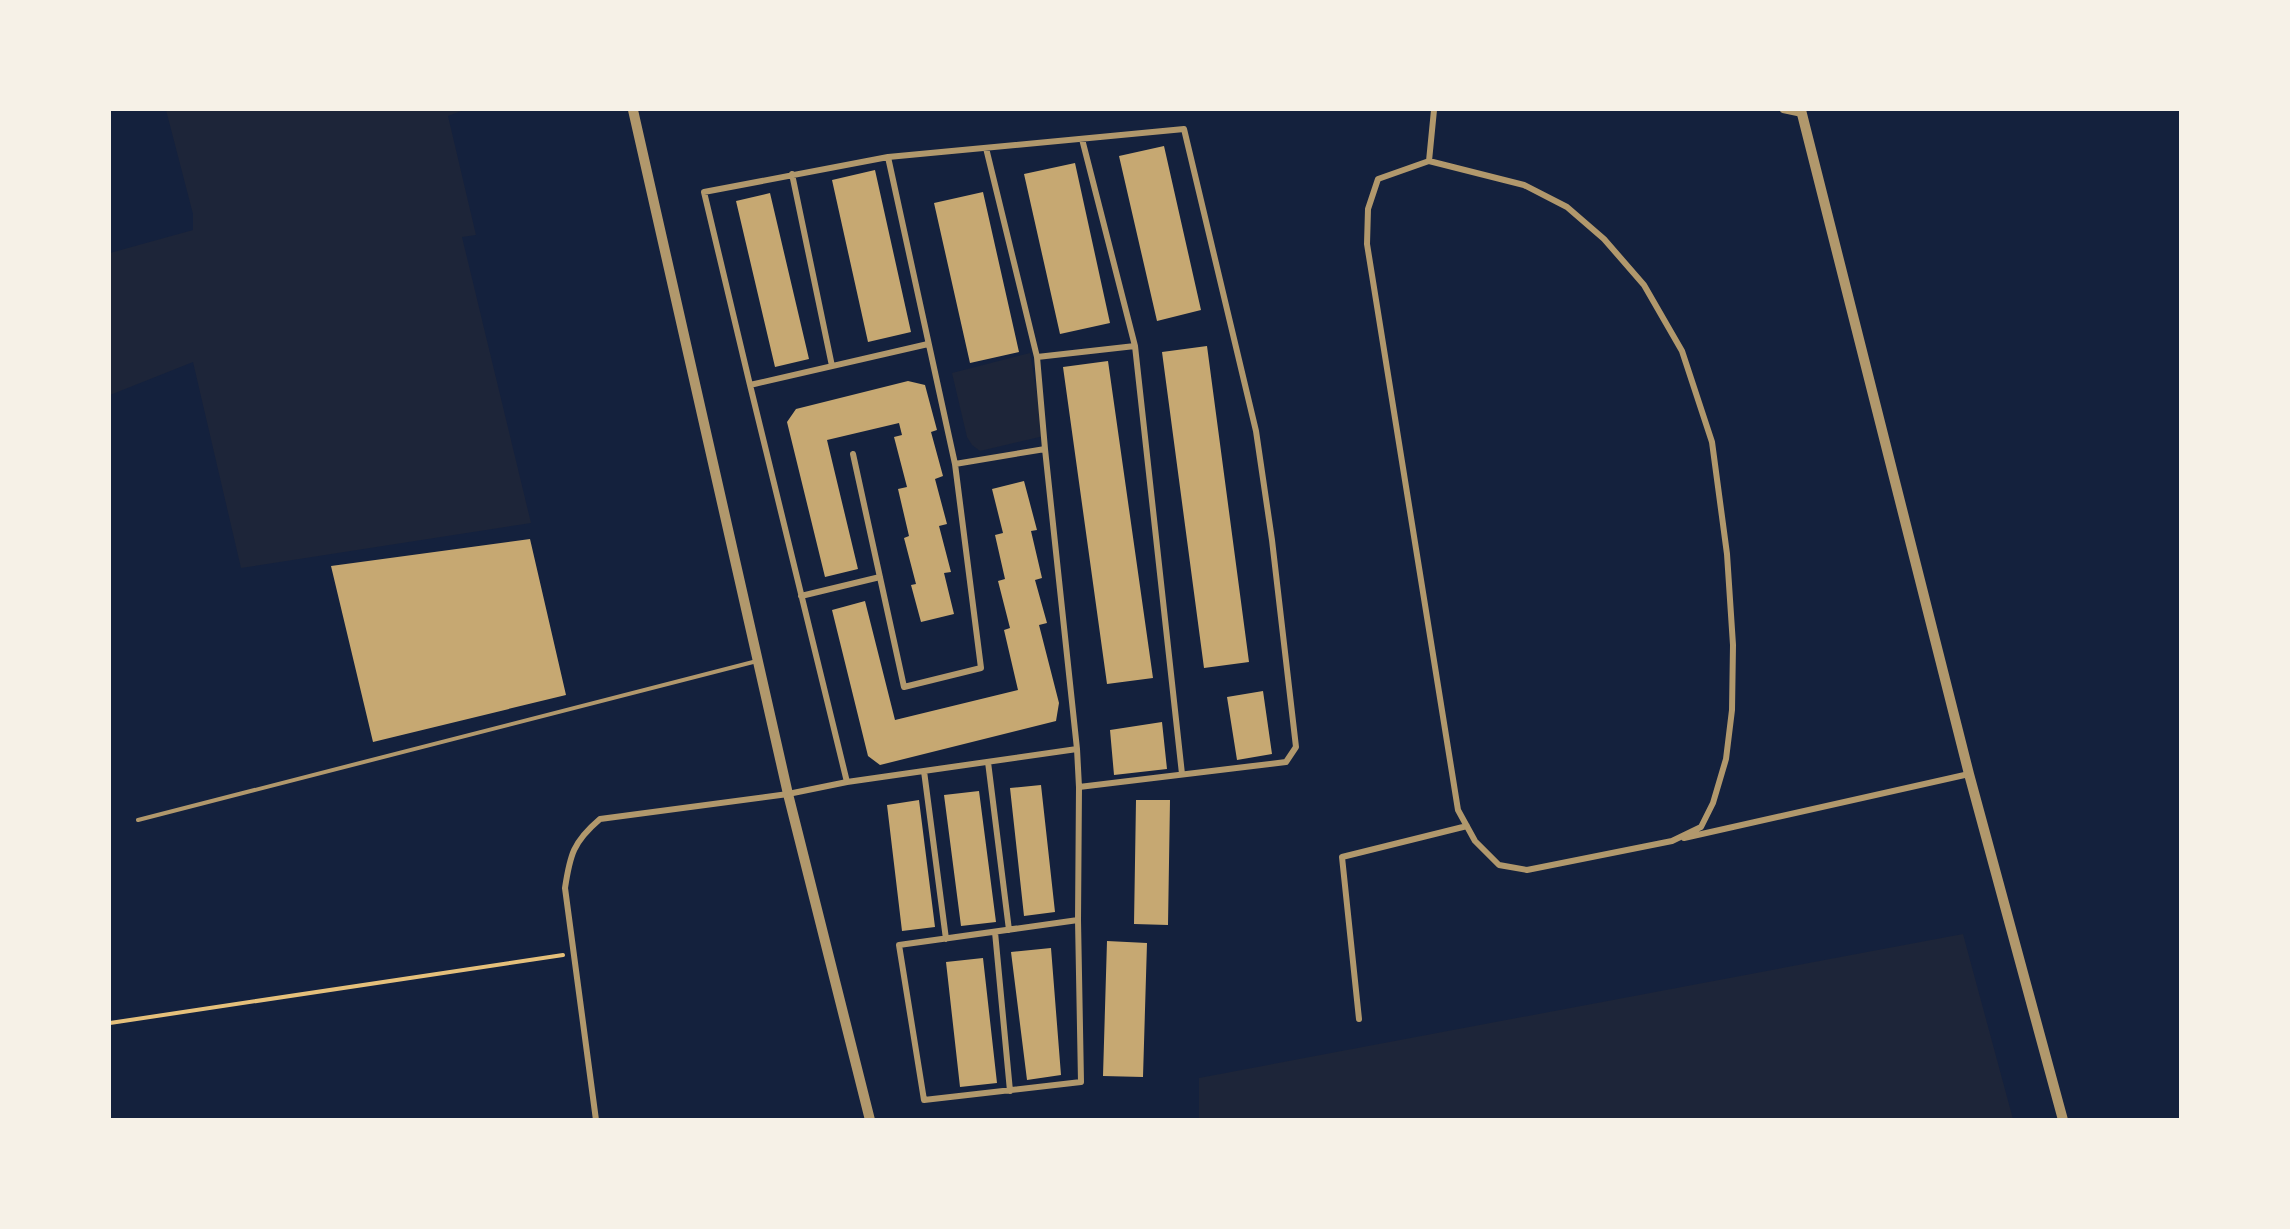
<svg xmlns="http://www.w3.org/2000/svg" width="2290" height="1229" font-family="Manrope,sans-serif">
<rect width="100%" height="100%" fill="#14213d"/>
<path fill="#1d2539" d="M166 110H464L448 116 476 235 462 237 531 523 241 568 193 362 110 395V253L193 230V214Z
M1030 353 1044 436 980 451 972 445 967 437 952 373Z
M1963 934 2013 1119H1199V1078Z"/>
<path fill="#c6a872" d="M1164 146 1201 310 1157 321 1119 156Z
M1075 163 1110 323 1060 334 1024 174Z
M875 170 911 332 868 342 832 180Z
M983 192 1019 352 970 363 934 203Z
M770 193 809 359 775 367 736 201Z
M1207 346 1249 662 1204 668 1162 352Z
M1108 361 1153 678 1107 684 1063 367Z
M908 381 925 385 937 430 931 432 943 476 935 479 947 524 939 526 951 572 944 573 954 614 921 622 911 585 916 584 904 538 909 536 898 489 907 487 894 437 902 435 899 423 827 440 858 569 825 577 787 422 796 409Z
M1024 481 1037 530 1031 531 1042 578 1035 580 1047 623 1039 625 1059 703 1056 721 880 765 868 756 832 610 865 601 895 720 1018 690 1004 630 1010 628 998 581 1005 579 995 535 1003 533 992 489Z
M530 539 566 695 373 742 331 566Z
M1263 691 1272 754 1237 760 1227 697Z
M1162 722 1167 769 1114 775 1110 730Z
M1041 785 1055 912 1024 916 1010 788Z
M979 791 996 922 961 926 944 795Z
M919 800 935 927 902 931 887 805Z
M1136 800H1170L1168 925 1134 924Z
M1107 941 1147 943 1143 1077 1103 1076Z
M1051 948 1061 1075 1027 1080 1011 952Z
M983 958 997 1083 960 1087 946 962Z"/>
<g fill="none" stroke-linecap="round" stroke-linejoin="round">
<path stroke="#e5c07b" stroke-width="4" d="M110 1023 563 955"/>
<path stroke="#b1986c" stroke-width="4" d="M138 820 757 661"/>
<path stroke="#b1986c" stroke-width="6" d="M1783 110 1802 114
M1082 139 1135 346 1182 774
M986 148 1037 357 1045 449
M888 157 1184 129 1256 431 1272 540 1296 747 1286 762 1079 787
M1429 161 1524 185 1567 207 1604 239 1644 285 1682 351 1712 442 1727 554 1733 645 1732 710 1726 759 1713 803 1701 827 1672 841 1527 870 1499 865 1475 841 1458 810 1367 244 1368 209 1378 179Z
M1429 161 1434 110
M792 174 832 366
M928 344 750 385 704 192 888 157 955 464
M1037 357 1135 346
M750 385 847 782
M801 596 880 577
M1077 749 1079 787 1078 920 1081 1082 924 1100 899 945 1078 920
M988 762 1009 930
M924 771 946 939
M1684 838 1969 774
M995 932 1010 1091
M1359 1019 1342 857 1467 826
M596 1120 565 888C570 855 573 842 600 819L788 794 847 782 1077 749 1045 449 955 464 981 668 904 687 853 454"/>
<path stroke="#b1986c" stroke-width="10" d="M633 110 788 794 870 1120
M1801 110 1969 774 2063 1120"/>
</g>
<rect width="2290" height="1229" fill="none" stroke="#f6f1e7" stroke-width="222"/>
</svg>
